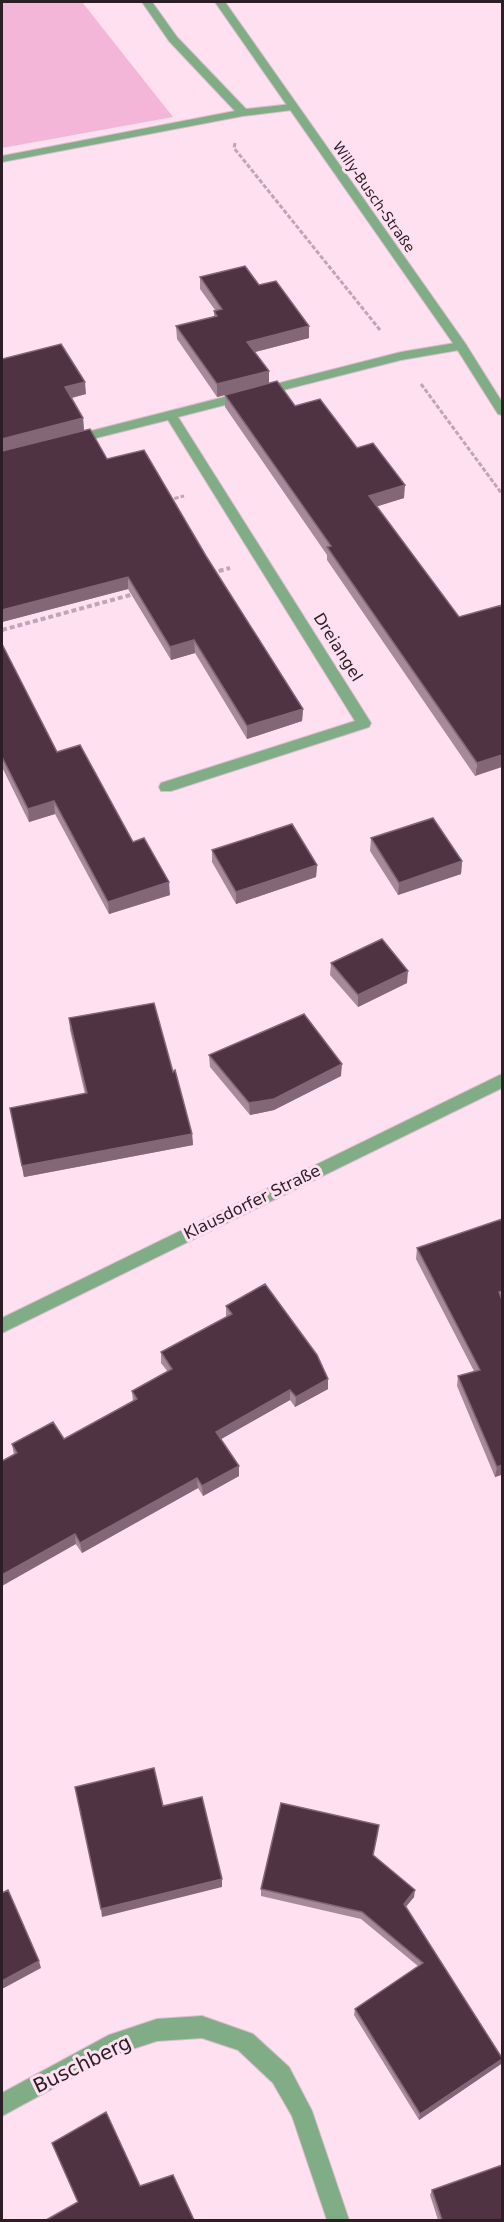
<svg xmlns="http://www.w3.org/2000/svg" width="504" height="2222" font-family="'DejaVu Sans',sans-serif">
<rect width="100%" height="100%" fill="#fee0f0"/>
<path fill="#f4b6d8" d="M2 2H82L173 117 2 148Z"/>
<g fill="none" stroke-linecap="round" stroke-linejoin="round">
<defs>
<path id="service" d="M142 2H152L177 37 246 109 292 104 298 107 292 110 243 116 2 162V156L235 111 169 41Z"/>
<path id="minor" d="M461 342 467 346 465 349 401 360 178 417 371 723 369 727 171 791H161L159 787 161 783 355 721 168 420 72 444 66 440 67 437 401 352Z
M202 2016 253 2034 289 2067 312 2111 349 2220H327L292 2116 273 2083 238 2050 202 2038 157 2041 114 2055 2 2116V2093L109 2035 157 2019Z"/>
<path id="tertiary" d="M215 2H225L465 343 502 402V415L498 414 455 346Z
M502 1074V1088L2 1333V1318Z"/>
</defs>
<use href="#service" stroke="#d8bdcb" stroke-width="2"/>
<use href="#minor" stroke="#d8bdcb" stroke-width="2"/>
<use href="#tertiary" stroke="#d8bdcb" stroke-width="2"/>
<path stroke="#bfa6b3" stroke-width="3" stroke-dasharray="4.5 2" stroke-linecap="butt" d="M235 143 234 148 380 330
M421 384 502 494
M168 500 184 496"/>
<path stroke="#bfa6b3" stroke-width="4" stroke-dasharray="5 3" stroke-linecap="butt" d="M211 573 230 568
M2 630 134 594"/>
<use href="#service" fill="#80ac86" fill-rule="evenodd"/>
<use href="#minor" fill="#80ac86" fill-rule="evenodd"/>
<use href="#tertiary" fill="#80ac86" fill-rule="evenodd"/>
</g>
<path fill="#a68a99" d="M200 277 259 285 309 326V338L255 352 269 383 295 406 357 448 404 498 377 506 459 617 502 605 475 776 327 560V555L225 407V395L217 397 177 339 176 326 214 317V311L215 310 200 289Z
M2 359 86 394 72 398 83 418 84 431 107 459 206 556 303 709 302 721 247 739 195 653 171 660 128 589 2 622Z
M2 644 57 752 133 842 170 895 109 914 55 814 29 822 2 767Z
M371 838 462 861 461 874 398 895 370 851Z
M212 850 317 865 316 877 236 904 212 862Z
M331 963 407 983 358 1007 330 975Z
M69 1018 173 1072 192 1134 193 1145 24 1177 10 1108 85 1094 70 1030Z
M209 1055 341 1076 274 1110 250 1115 210 1067Z
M502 1219V1478L501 1475 495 1477 457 1386 458 1376 474 1371 416 1259 417 1248Z
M226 1306 328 1379V1389L295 1407 290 1400 221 1439 239 1476 203 1496 198 1488 82 1553 14 1455 12 1444 64 1439 133 1402 132 1391 168 1372 161 1363V1352L226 1317Z
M378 1833 373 1855 414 1897 406 1907 502 2058 501 2064 419 2120 354 2015 355 2009 418 1966 361 1919 261 1896V1889Z
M432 2190 502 2220H438L430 2195Z"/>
<path fill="#846776" d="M309 326V338L247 354V342Z
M269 371V383L217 397V384Z
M85 382 86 394 66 399 65 387Z
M83 418 84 431 2 452V439Z
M405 485 404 498 369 509V496Z
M128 577V589L2 622V610Z
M194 640 195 653 171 660 170 647Z
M303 709 302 721 247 739V726Z
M502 755V767L475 776 477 763Z
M54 801 55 814 29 822 28 809Z
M462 861 461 874 398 895 399 883Z
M317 865 316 877 236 904V892Z
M169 882 170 895 109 914 108 902Z
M408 971 407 983 358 1007V995Z
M342 1064 341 1076 274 1110 250 1115 249 1103Z
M192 1134 193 1145 24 1177 22 1166Z
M328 1379V1389L295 1407 296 1397Z
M290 1390V1400L216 1442V1432Z
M502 1465 501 1475 495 1477 497 1467Z
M239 1466V1476L203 1496 202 1486Z
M197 1478 198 1488 82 1553 80 1543Z
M75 1534 76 1544 2 1586V1575Z
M222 1879V1887L102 1917 101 1909Z
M415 1890 414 1897 402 1911 404 1904Z
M39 1961 41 1968 2 1989V1981Z
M502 2059 501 2064 419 2120 420 2114Z"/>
<path fill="#4f3342" stroke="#846776" stroke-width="1.5" d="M245 266 259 285 276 281 309 326 247 342 269 371 217 384 176 326 217 316 214 311 222 309 200 277Z
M61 344 85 382 65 387 83 418 2 439V359Z
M277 381 295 406 320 399 357 448 373 443 405 485 369 496 459 617 502 605V755L477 763 327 547 331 546 225 395Z
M90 429 107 459 144 450 206 556 303 709 247 726 194 640 170 647 128 577 2 610V451Z
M2 644 57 752 80 745 133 842 144 838 169 882 108 902 54 801 28 809 2 757Z
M433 818 462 861 399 883 371 838Z
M292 824 317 865 236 892 212 850Z
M382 939 408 971 358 995 331 963Z
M154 1003 173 1072 175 1070 192 1134 22 1166 10 1108 87 1093 69 1018Z
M304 1014 342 1064 274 1099 249 1103 209 1055Z
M502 1219V1291L499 1292 502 1300V1465L497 1467 458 1376 480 1370 417 1248Z
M265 1284 317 1355 328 1379 296 1397 290 1390 216 1432 239 1466 202 1486 197 1478 80 1543 75 1534 2 1575V1461L17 1453 12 1444 53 1422 64 1439 137 1399 132 1391 172 1369 161 1352 232 1314 226 1306Z
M154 1768 163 1806 202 1797 222 1879 101 1909 75 1787Z
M281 1803 379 1825 373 1855 415 1890 404 1904 502 2058V2059L420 2114 355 2009 423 1963 362 1912 261 1889Z
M8 1890 39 1961 2 1981V1893Z
M106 2112 140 2186 173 2175 194 2220H46L78 2202 52 2143Z
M502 2165V2220H442L432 2190Z"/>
<g text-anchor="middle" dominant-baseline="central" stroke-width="6" stroke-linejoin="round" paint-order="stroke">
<g font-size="14" fill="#2b1e25" stroke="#fee0f0">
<text transform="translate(374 197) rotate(55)">Willy-Busch-Straße</text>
</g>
<g font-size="16" fill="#2b1e25" stroke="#fee0f0">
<text transform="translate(338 647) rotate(58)">Dreiangel</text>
<text transform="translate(252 1202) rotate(-26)">Klausdorfer Straße</text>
</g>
<g font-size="20" fill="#2b1e25" stroke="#fee0f0">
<text transform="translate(82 2064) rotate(-26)">Buschberg</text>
</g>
</g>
<rect width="504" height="2222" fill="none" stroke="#2b1e25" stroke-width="6"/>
</svg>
